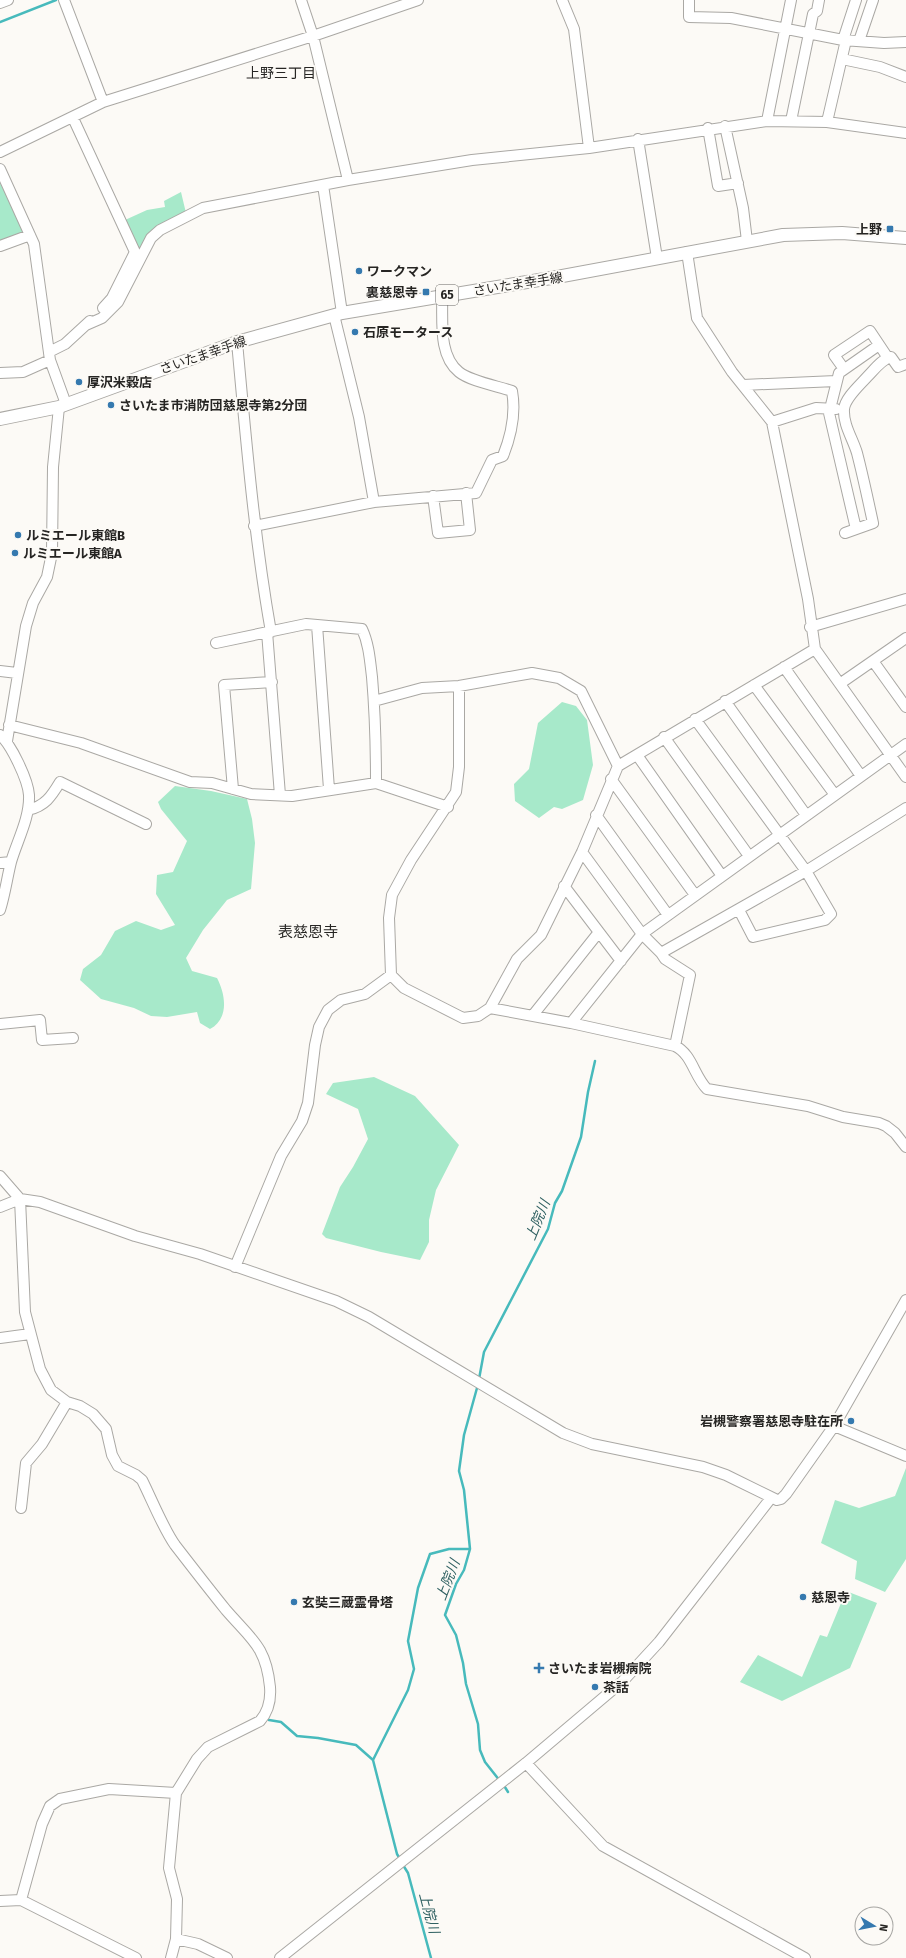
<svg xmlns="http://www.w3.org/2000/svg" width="906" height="1958" font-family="'Fira Sans','Noto Sans JP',sans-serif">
<rect width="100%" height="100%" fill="#fcfaf6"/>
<path fill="#a7e9ca" d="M0 183 23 228 22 234 0 242Z
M181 192 186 213 138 253 125 220 147 210 165 207 164 201Z
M562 702 576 706 587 720 593 765 583 800 562 809 554 807 539 818 515 801 514 784 529 769 538 723Z
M175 786 211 791 247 799 252 819 255 843 251 889 227 900 203 930 186 958 192 971 217 978C226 995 229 1019 210 1029L200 1023 197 1012 167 1017 151 1016 134 1008 101 999 80 980 83 969 101 955 115 931 136 921 161 930 175 925 156 894 157 875 173 872 187 841 161 809 158 802Z
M374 1077 415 1096 459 1145 436 1190 429 1220V1242L420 1260 381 1252 326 1238 322 1234 340 1187 353 1167 368 1139 358 1109 326 1094 333 1083Z
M906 1468V1559L885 1592 855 1579 857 1561 821 1543 835 1500 859 1508 895 1496Z
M846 1591 877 1603 850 1668 782 1701 740 1682 758 1655 802 1677 820 1635 827 1637Z"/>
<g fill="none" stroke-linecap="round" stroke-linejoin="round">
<path stroke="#47babc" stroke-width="2.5" d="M0 22 56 0
M479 1379 484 1352 548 1229 555 1203 562 1191 581 1137 588 1092 595 1061
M477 1388 464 1435 459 1471 464 1490 470 1549 464 1570 456 1584 445 1615 456 1635 463 1663 466 1684 478 1724 480 1750 485 1762 500 1781
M269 1720 281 1722 297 1736 318 1738 356 1745 373 1760 397 1854 400 1859
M373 1760 408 1690 414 1669 408 1641 418 1588 430 1554 449 1549H470
M503 1784 508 1792
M403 1865 408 1873 431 1958"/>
<defs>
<path id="minor" d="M64 0 103 102
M301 0 313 36 348 180
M562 0 574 29 589 148
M689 0V17L731 18 843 40 884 43 906 42
M0 3 8 0
M843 40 856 0
M859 41 873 0
M842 59 880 67 906 77
M73 118 135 252 112 298 103 308
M767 121 791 0
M791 121 813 14 817 11 819 0
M827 122 846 40
M725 126 743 208 747 241
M708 128 718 186 738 183
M638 139 657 258
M0 152 103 102 313 36 418 0
M0 169 34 244 50 360 66 404
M323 185 342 313
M0 246 30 235
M687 252 697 318 732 372 772 422 808 599 815 649 906 777
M334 315 359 417 374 502
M86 325 102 318 118 302 151 238 160 230 203 208 348 180 472 160 589 148 767 121 827 122 906 133
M237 342C246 439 254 536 271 632
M49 352 65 344 90 321
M844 369 834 355 870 331 888 358
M0 373 23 372 50 360
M743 385 836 381
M772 422 816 408 836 409
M433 496 438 533 470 530 466 493
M254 526 374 502 476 493 492 460 503 456C511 436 516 413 512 391 497 386 470 381 459 372 438 355 443 321 442 296
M856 529 829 413 839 373 879 345
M845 533 873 523C868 500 863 476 857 453 853 439 843 425 844 409 845 398 860 385 867 377 874 370 882 359 891 357L898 367 906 364
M317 625 329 789
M810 627 906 599
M267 632 280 795
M216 643 306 624 362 629C369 644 370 661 372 677 375 712 376 747 376 783
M873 661 906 707
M784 667 861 776
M0 671 17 673
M841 683 906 638
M754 685 835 795
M459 686V767L456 792 411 860 392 895 389 918 391 975 404 988 463 1018 478 1016 490 1008 517 959 541 935 582 852 618 766 815 649
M374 701 422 688 459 686 532 673 559 678 581 691 618 766
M725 701 806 815
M695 719 806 871 831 914 825 920 753 937 739 910
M9 725 81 743 190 782 212 783 251 794 292 796 376 783 448 807
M0 735C11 744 28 780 29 795 30 818 17 841 11 862 7 878 5 894 0 910
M664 737 749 856
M7 741 26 626 33 603 47 577 52 553 53 467 59 407
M637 755 722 876
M611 779 695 895
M233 789 224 685 272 682
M28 810C45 806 51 797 60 782L146 824
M596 815 668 915
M582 852 642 934 661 953 806 871 906 808
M0 863 11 862
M564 886 621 961
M661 953 665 959 690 975 675 1046
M490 1008 571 1023 675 1046C692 1054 694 1076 707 1089L808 1106 843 1117 879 1123 886 1126 895 1133 906 1147
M533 1015 599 932
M571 1023 642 934 906 744
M0 1024 40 1020 42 1040 73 1038
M0 1176 20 1199 25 1312 40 1369 51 1390 67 1402 80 1406 93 1414 106 1429 112 1455 118 1466 136 1475 142 1480C152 1500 163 1528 175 1545 192 1567 209 1589 226 1610 251 1639 266 1646 270 1687 271 1700 269 1711 260 1721L208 1747 197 1759 176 1793 169 1868 177 1899 176 1939 171 1958
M0 1207 20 1199 40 1202 135 1236 200 1254 336 1301 369 1317 563 1433 592 1444 703 1467 726 1475 777 1500 781 1499 786 1494 834 1426 906 1300
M235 1267 281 1156 302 1121 308 1103 315 1045 319 1027 328 1010 341 1000 365 994 391 975
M0 1338 30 1334
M834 1426 906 1456
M21 1508 26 1463 42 1444 67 1402
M526 1763 603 1846 805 1958
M21 1900 42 1824 50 1806 60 1799 109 1789 176 1793
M0 1901 21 1900 136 1958
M176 1939 198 1944 227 1958
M280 1958 526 1763 623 1681 659 1642 771 1498"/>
<path id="major" d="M0 419 59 407 237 342 342 313 557 277 783 235 842 233 906 238"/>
</defs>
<use href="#minor" stroke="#aaa8a4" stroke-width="12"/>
<use href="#major" stroke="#aaa8a4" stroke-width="14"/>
<use href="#minor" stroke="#fff" stroke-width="10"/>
<use href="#major" stroke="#fff" stroke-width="12"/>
</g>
<g fill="#3579af" stroke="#fcfaf6" stroke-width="1.5">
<rect x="886" y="225" width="8" height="8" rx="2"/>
<circle cx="359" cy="271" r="4"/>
<rect x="422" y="288" width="8" height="8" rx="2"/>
<circle cx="355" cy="332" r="4"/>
<circle cx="79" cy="382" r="4"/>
<circle cx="111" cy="405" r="4"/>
<circle cx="18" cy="535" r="4"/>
<circle cx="15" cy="553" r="4"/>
<circle cx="851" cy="1421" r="4"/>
<circle cx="803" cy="1597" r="4"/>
<circle cx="294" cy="1602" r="4"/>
<path d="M537 1662h4v4h4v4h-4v4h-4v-4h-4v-4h4z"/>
<circle cx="595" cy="1687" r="4"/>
</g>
<g text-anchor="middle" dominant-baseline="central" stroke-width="4" stroke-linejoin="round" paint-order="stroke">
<rect fill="#fcfaf6" stroke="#666562" stroke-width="1" x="436" y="285" width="22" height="20" rx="3"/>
<g font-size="12" font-weight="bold" fill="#262523">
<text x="447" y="295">65</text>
</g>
<g font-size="13" font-weight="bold" fill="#262523" stroke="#fcfaf6" text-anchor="start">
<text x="882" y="229" text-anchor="end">上野</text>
<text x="367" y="271">ワークマン</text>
<text x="418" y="292" text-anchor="end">裏慈恩寺</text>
<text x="363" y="332">石原モータース</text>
<text x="87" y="382">厚沢米穀店</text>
<text x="119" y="405">さいたま市消防団慈恩寺第2分団</text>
<text x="26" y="535">ルミエール東館B</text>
<text x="23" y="553">ルミエール東館A</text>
<text x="843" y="1421" text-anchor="end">岩槻警察署慈恩寺駐在所</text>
<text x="811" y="1597">慈恩寺</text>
<text x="302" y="1602">玄奘三蔵霊骨塔</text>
<text x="548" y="1668">さいたま岩槻病院</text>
<text x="603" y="1687">茶話</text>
</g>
<g font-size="13" fill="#262523" stroke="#fcfaf6">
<text transform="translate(518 284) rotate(-9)">さいたま幸手線</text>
<text transform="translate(203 355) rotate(-19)">さいたま幸手線</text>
</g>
<g font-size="14" fill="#262523" stroke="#fcfaf6">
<text x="281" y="73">上野三丁目</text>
</g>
<g font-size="14" font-style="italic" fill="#306162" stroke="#fcfaf6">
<text transform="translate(538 1220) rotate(-68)">上院川</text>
<text transform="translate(448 1580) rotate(-69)">上院川</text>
<text transform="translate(429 1913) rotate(75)">上院川</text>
</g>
<g font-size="15" fill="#262523" stroke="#fcfaf6">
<text x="308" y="932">表慈恩寺</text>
</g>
</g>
<g transform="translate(874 1926) rotate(100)"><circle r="19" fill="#fcfaf6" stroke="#a6a5a2"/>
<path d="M0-3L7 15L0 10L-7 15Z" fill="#3579af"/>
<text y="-6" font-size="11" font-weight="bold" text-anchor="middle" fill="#262523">N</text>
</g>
</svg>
